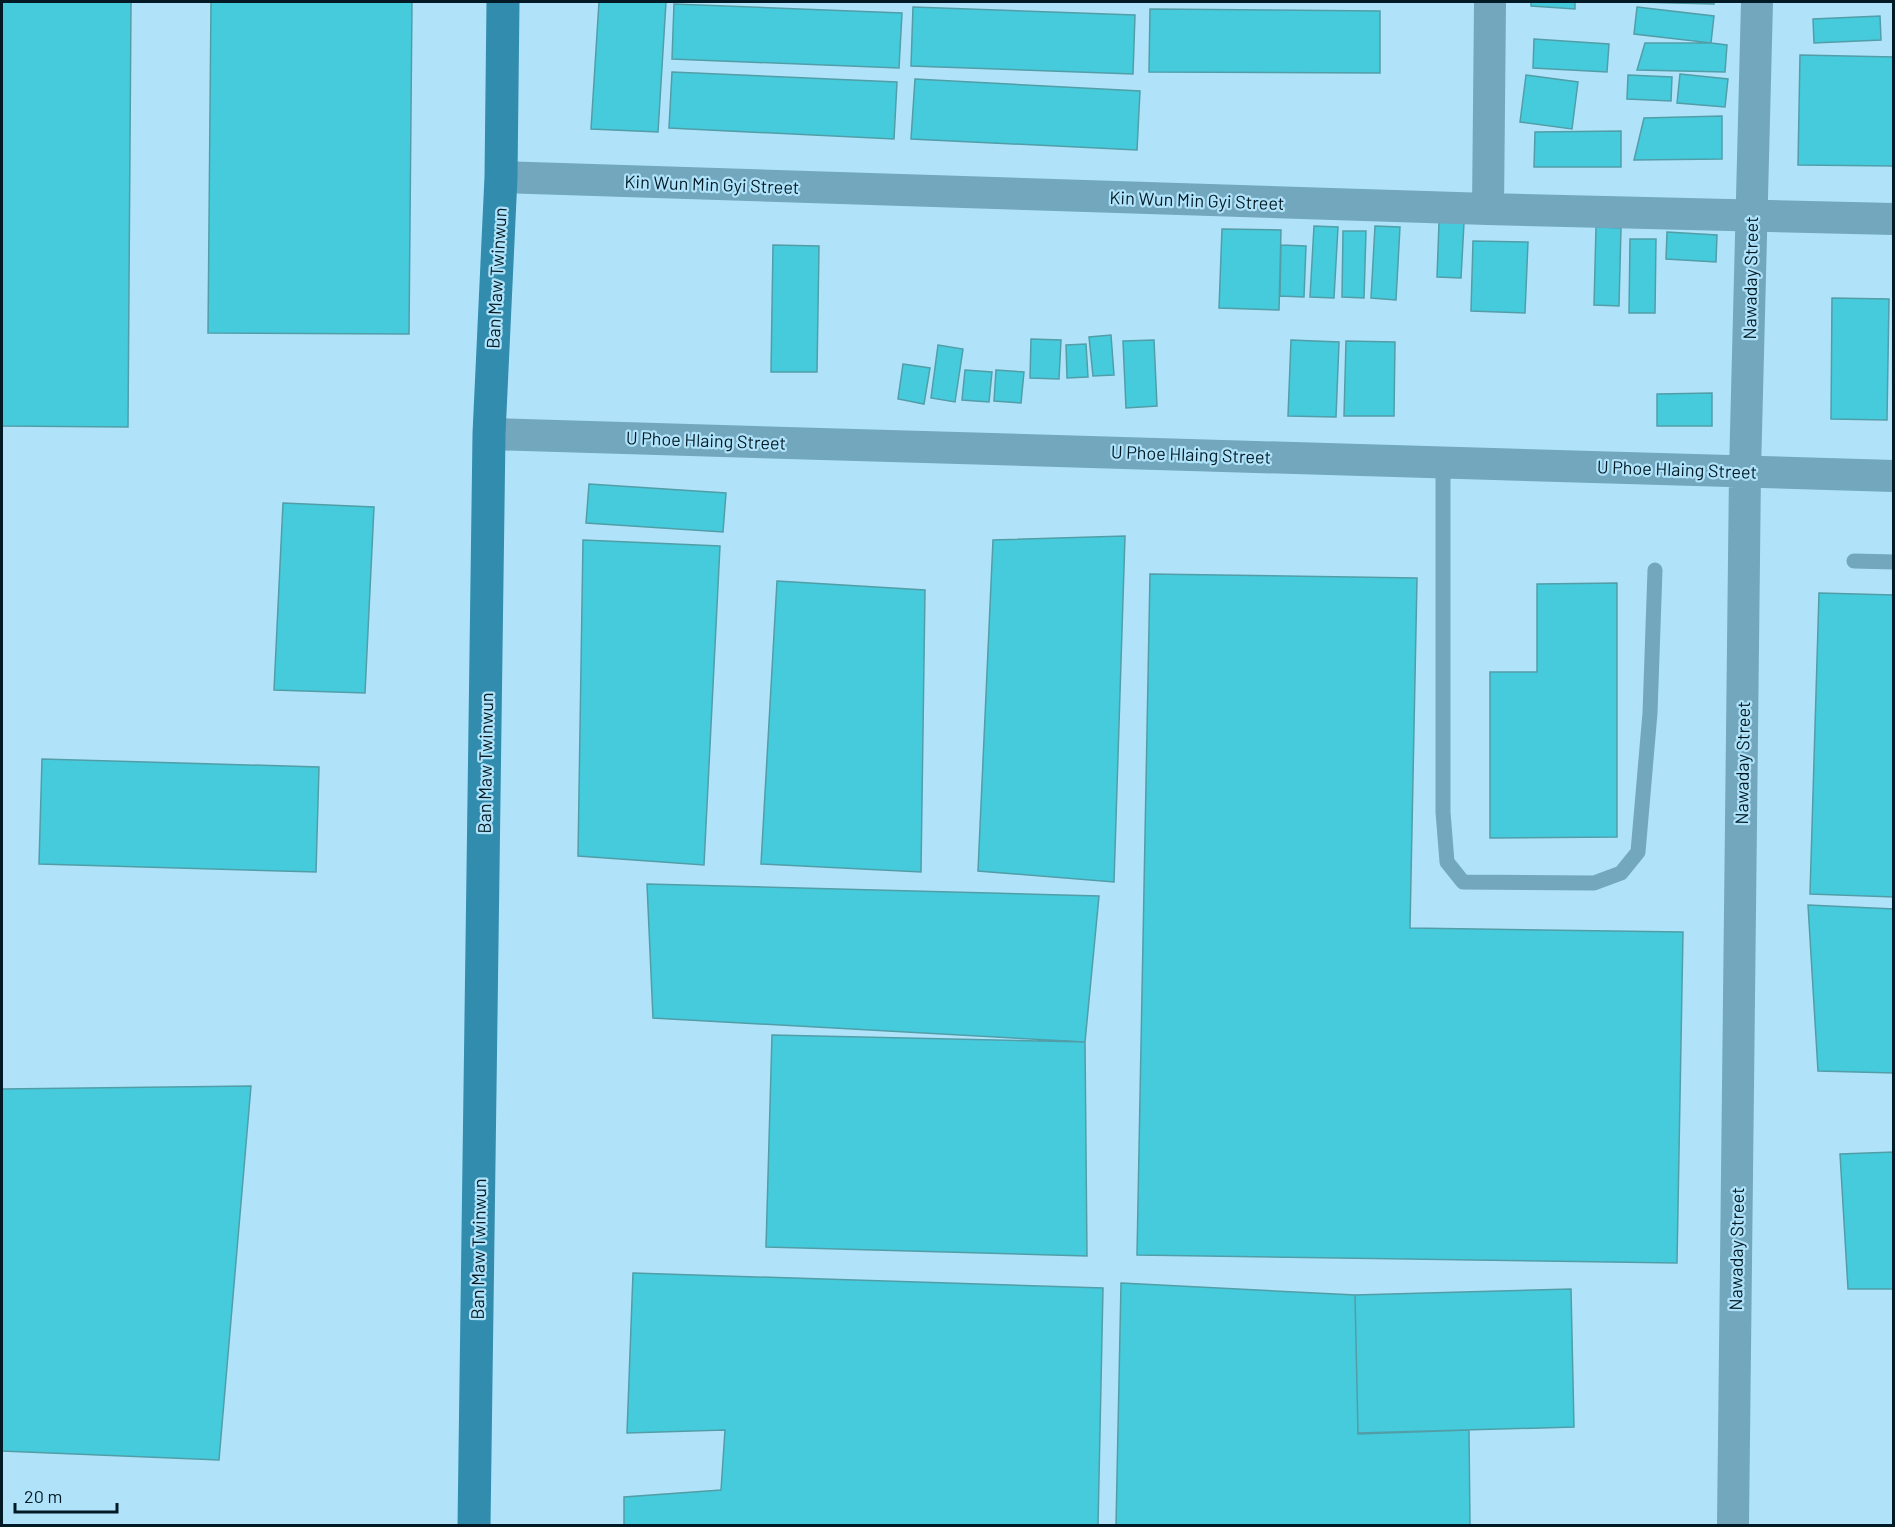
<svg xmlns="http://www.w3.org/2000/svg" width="1895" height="1527" font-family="Barlow,sans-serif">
<rect width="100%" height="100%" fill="#b0e3fa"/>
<path fill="#46cbdc" stroke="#519ea8" stroke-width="1.5" d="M2 2H131L128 427 2 426Z
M211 2H412L409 334 208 333Z
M599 2H666L658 132 591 129Z
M1531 2H1575V9L1531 6Z
M1637 2H1714V4Z
M674 4 902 13 899 68 672 59Z
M913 7 1135 15 1133 74 911 66Z
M1637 7 1714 16 1711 43 1634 34Z
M1150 9 1380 11V73L1149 72Z
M1880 16 1881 40 1814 43 1813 19Z
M1534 39 1609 44 1607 72 1533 68Z
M1645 43H1711L1727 45 1725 72 1637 70Z
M1800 55 1894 57V166L1798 165Z
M672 72 897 82 894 139 669 128Z
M1680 74 1728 79 1725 107 1677 103Z
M1526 75 1578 82 1572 129 1520 122Z
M1628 75 1672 77 1671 101 1627 99Z
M915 79 1140 91 1137 150 911 139Z
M1722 116V159L1634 160 1644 118Z
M1621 131V167H1534L1535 132Z
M1439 222 1464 223 1461 278 1437 277Z
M1314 226 1338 227 1334 298 1310 297Z
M1375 226 1400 227 1396 300 1371 298Z
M1596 227 1621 228 1619 306 1594 305Z
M1222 229 1281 230 1279 310 1219 308Z
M1343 231H1366L1364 298 1342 297Z
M1667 232 1717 235 1716 262 1666 259Z
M1630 239H1656L1655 313H1629Z
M1473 241 1528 242 1525 313 1471 311Z
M773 245 819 246 817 372H771Z
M1281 245 1306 246 1304 297 1280 296Z
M1832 298 1889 299 1887 420 1831 419Z
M1111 335 1114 375 1093 376 1089 337Z
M1031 339 1061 340 1059 379 1030 378Z
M1154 340 1157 406 1126 408 1123 341Z
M1291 340 1339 342 1336 417 1288 416Z
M1346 341 1395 342 1394 416H1344Z
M1086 344 1088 377 1067 378 1066 345Z
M938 345 963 349 955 402 931 398Z
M903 364 930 368 924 404 898 399Z
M965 370 992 372 989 402 962 400Z
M996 370 1024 372 1021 403 994 401Z
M1712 393V426H1657V394Z
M589 484 726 493 723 532 586 523Z
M283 503 374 507 365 693 274 690Z
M1125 536 1114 882 978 871 993 540Z
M583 540 720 546 704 865 578 856Z
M1150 574 1417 578 1410 928 1683 932 1677 1263 1137 1255Z
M777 581 925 590 921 872 761 864Z
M1617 583V837L1490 838V672H1537V584Z
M1819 593 1894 595V897L1810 894Z
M42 759 319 767 316 872 39 864Z
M647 884 1099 896 1085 1042 653 1018Z
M1808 905 1894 909V1073L1818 1071Z
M772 1035 1085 1042 1087 1256 766 1247Z
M251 1086 219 1460 2 1451V1089Z
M1894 1152V1289H1848L1840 1154Z
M633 1273 1103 1288 1098 1526H624V1497L721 1490 725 1430 627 1433Z
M1121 1283 1355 1295 1358 1434 1469 1430 1470 1526H1116Z
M1571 1289 1574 1427 1358 1433 1355 1295Z"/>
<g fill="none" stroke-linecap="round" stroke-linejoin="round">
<path stroke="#72a7be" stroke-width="15" d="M1443 462V812L1447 862 1463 882 1594 883 1621 873 1638 852 1650 713 1655 570
M1854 561 1894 562"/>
<path stroke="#72a7be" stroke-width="32" d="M501 177 1488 209 1894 219
M1488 209 1490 2
M489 434 1894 476
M1733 1526 1745 471 1757 2"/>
<path stroke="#328cae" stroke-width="33" d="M474 1526 489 434 501 177 503 2"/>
</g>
<g text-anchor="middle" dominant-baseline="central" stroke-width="4.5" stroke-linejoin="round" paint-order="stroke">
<g font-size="18" fill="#011a25" stroke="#b0e3fa">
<text transform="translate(712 184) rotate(2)">Kin Wun Min Gyi Street</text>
<text transform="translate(1197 200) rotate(2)">Kin Wun Min Gyi Street</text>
<text transform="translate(496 278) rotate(-87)">Ban Maw Twinwun</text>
<text transform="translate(1750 278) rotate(-89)">Nawaday Street</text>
<text transform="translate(706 440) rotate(2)">U Phoe Hlaing Street</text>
<text transform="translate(1191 454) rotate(2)">U Phoe Hlaing Street</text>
<text transform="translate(1677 469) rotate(2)">U Phoe Hlaing Street</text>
<text transform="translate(485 763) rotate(-89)">Ban Maw Twinwun</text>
<text transform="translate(1742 763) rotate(-89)">Nawaday Street</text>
<text transform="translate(478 1249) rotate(-89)">Ban Maw Twinwun</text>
<text transform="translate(1736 1249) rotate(-89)">Nawaday Street</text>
</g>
</g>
<rect width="1895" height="1527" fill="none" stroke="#011a25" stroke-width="6"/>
<path d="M15 1503v9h102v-9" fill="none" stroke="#011a25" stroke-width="3"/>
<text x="24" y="1503" font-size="18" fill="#011a25" stroke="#b0e3fa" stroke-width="4.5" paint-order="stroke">20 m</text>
</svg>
